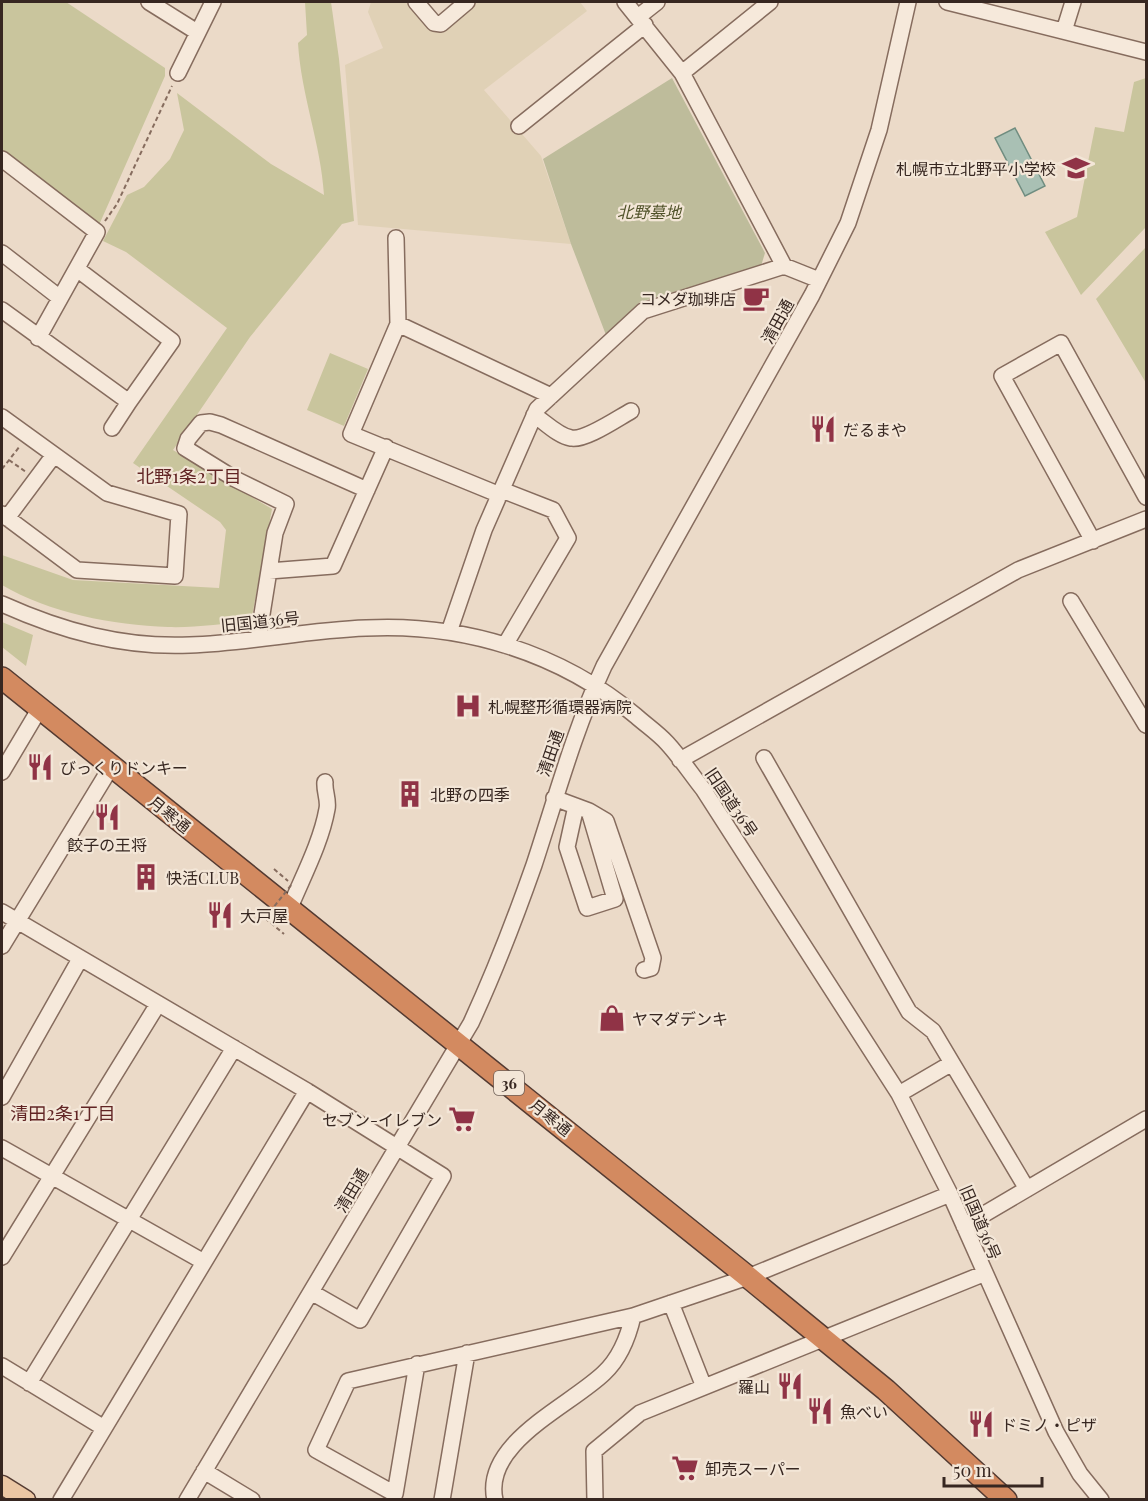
<svg xmlns="http://www.w3.org/2000/svg" width="1148" height="1501" font-family="'Playfair Display','Noto Sans JP',serif">
<rect width="100%" height="100%" fill="#ebdac8"/>
<path fill="#e0d1b6" d="M371 2H410L437 32 476 2H580L587 11 484 90 541 156 571 244 358 225 345 65 383 48 368 12Z"/>
<path fill="#c9c59d" d="M2 2H66L165 68V76L99 225 2 151Z
M305 2H331L339 59 354 221 342 224 250 337 173 450 272 509 251 622C224 623 195 628 168 627 113 625 49 613 2 585V555L73 580 219 588 226 530 220 522 133 463 227 328 126 252 103 241 127 195 144 187 170 159 184 130 177 93 271 164 324 195C321 144 301 95 298 43L307 35Z
M1146 78V227L1081 295 1045 232 1077 217 1095 127 1124 132 1134 82Z
M1146 247V383L1096 299Z
M330 353 368 369 344 426 307 410Z
M2 622 33 635 26 666 2 647Z"/>
<path fill="#bebc9b" d="M672 78 765 253 761 266 640 302 606 335 571 244 543 159Z"/>
<path fill="#a9c0b4" stroke="#708d80" stroke-width="1.5" d="M1015 128 1045 186 1025 196 995 138Z"/>
<g fill="none" stroke-linecap="round" stroke-linejoin="round">
<defs>
<path id="minor" d="M149 2 197 32
M416 2 434 23 441 24 467 2
M625 2 682 73 784 266
M947 2 1146 52
M638 17 657 2
M1064 31 1073 2
M178 73 213 2
M682 73 770 2
M519 126 645 25
M2 159 97 232 38 338
M396 238 398 324 351 434 500 495
M2 253 60 298
M2 310 129 402 172 341 77 269
M398 324 551 396
M534 415C545 422 558 436 571 438 585 441 618 418 631 411
M2 417 107 493 179 514 175 576 77 570 2 514
M112 428 129 402
M502 490 553 510 568 538 505 645
M7 518 54 455
M1093 541 1002 376 1061 343 1146 497
M269 571 333 566 386 447
M1071 601 1146 725
M2 604C62 631 123 648 190 645 249 643 307 630 366 628 464 623 561 653 636 716 646 725 658 733 667 743 680 757 691 774 703 789L899 1094 950 1194 1056 1432 1080 1474 1101 1500
M449 632 484 530 537 409 643 311 784 266 819 280
M258 639 275 533 286 504 235 479 185 448 188 439 201 423 210 422 221 425 367 490
M764 758 909 1012 933 1031 1027 1189
M680 760 1018 570 1146 519
M2 772 40 708
M554 798 589 811 615 899 587 908 567 847 576 806
M589 811 606 821 653 958 651 968 644 970
M289 910C302 878 321 843 327 809 329 800 324 791 325 782
M2 912 307 1091 443 1176 360 1320 311 1292
M2 946 111 767
M899 1094 952 1063
M2 1097 80 959
M2 1148 204 1262
M964 1226 1146 1119
M2 1257 158 1004
M671 1303 704 1387
M417 1364 395 1494 316 1450 348 1381 633 1316 748 1277 950 1194
M2 1366 104 1428
M29 1383 234 1048
M204 1471 252 1500
M61 1500 307 1091
M187 1500 471 1023C495 971 515 919 534 865 556 798 574 731 604 666L812 295 848 223 879 130 908 2
M442 1500 467 1353
M495 1500C482 1443 570 1406 604 1373 620 1358 628 1338 633 1316
M595 1500 594 1451 640 1413 983 1274"/>
<path id="major" d="M2 1485 26 1500"/>
<path id="highway" d="M2 678 748 1277 886 1390 1006 1500"/>
</defs>
<use href="#minor" stroke="#866c5e" stroke-width="18"/>
<use href="#major" stroke="#543b32" stroke-width="21"/>
<use href="#highway" stroke="#543b32" stroke-width="24"/>
<path stroke="#866c5e" stroke-width="2" stroke-dasharray="4.5 3" stroke-linecap="butt" d="M105 221 117 204 172 86
M9 460 26 472
M2 469 20 446
M274 869 288 881
M265 918 284 934"/>
<use href="#minor" stroke="#f6e9db" stroke-width="15"/>
<use href="#major" stroke="#ebc7a4" stroke-width="18"/>
<use href="#highway" stroke="#d38a60" stroke-width="21"/>
<path stroke="#866c5e" stroke-width="2" stroke-dasharray="4.5 3" stroke-linecap="butt" d="M265 918 292 884"/>
</g>
<defs>
<symbol id="school-bare" viewBox="-9 -9 18 18"><path d="M0-5L7-2L0 1L-7-2ZM-4 1L0 2.5L4 1V4Q0 6-4 4Z" fill="#903346" stroke="#f3e6d7" stroke-width="2.5" paint-order="stroke"/></symbol>
<symbol id="cafe-bare" viewBox="-9 -9 18 18"><path d="M-5.5-4.5H6V0H3Q3 3.5 0 3.5H-2.5Q-5.5 3.5-5.5 0ZM3-3.2v2h1.7v-2ZM-6 4.5H4V6H-6Z" fill="#903346" stroke="#f3e6d7" stroke-width="2.5" paint-order="stroke"/></symbol>
<symbol id="restaurant-bare" viewBox="-9 -9 18 18"><path d="M-5-6h1v4h1v-4h1v4h1v-4h1v5L-1.5 .5V6h-2V.5L-5-1ZM5-6V6H3V1.5H1.5Q1.5-4 5-6Z" fill="#903346" stroke="#f3e6d7" stroke-width="2.5" paint-order="stroke"/></symbol>
<symbol id="hospital-bare" viewBox="-9 -9 18 18"><path d="M-5-5h3v3.5h4V-5h3V5h-3V1.5h-4V5h-3Z" fill="#903346" stroke="#f3e6d7" stroke-width="2.5" paint-order="stroke"/></symbol>
<symbol id="building-bare" viewBox="-9 -9 18 18"><path d="M-4-6H4V6H1V3H-1V6H-4ZM-2.5-4.3h1.7v1.8h-1.7ZM.8-4.3h1.7v1.8H.8ZM-2.5-1h1.7V.8h-1.7ZM.8-1h1.7V.8H.8Z" fill="#903346" stroke="#f3e6d7" stroke-width="2.5" paint-order="stroke"/></symbol>
<symbol id="shop-bare" viewBox="-9 -9 18 18"><path d="M-5-2.5h2.3a2.7 3.5 0 0 1 5.4 0H5L5.5 6h-11ZM-1.5-2.5h3a1.5 2.3 0 0 0-3 0Z" fill="#903346" stroke="#f3e6d7" stroke-width="2.5" paint-order="stroke"/></symbol>
<symbol id="supermarket-bare" viewBox="-9 -9 18 18"><path d="M-6-5.5h2.5l.6 2H6L4.5 2H-2.5L-4.4-4H-6ZM-1.5 3.2a1.3 1.3 0 1 0 .1 0ZM3 3.2a1.3 1.3 0 1 0 .1 0Z" fill="#903346" stroke="#f3e6d7" stroke-width="2.5" paint-order="stroke"/></symbol>
</defs>
<g fill-rule="evenodd">
<use href="#school-bare" x="1057" y="149" width="38" height="38"/>
<use href="#cafe-bare" x="737" y="279" width="38" height="38"/>
<use href="#restaurant-bare" x="804" y="410" width="38" height="38"/>
<use href="#hospital-bare" x="449" y="687" width="38" height="38"/>
<use href="#restaurant-bare" x="21" y="748" width="38" height="38"/>
<use href="#building-bare" x="391" y="775" width="38" height="38"/>
<use href="#restaurant-bare" x="88" y="798" width="38" height="38"/>
<use href="#building-bare" x="127" y="858" width="38" height="38"/>
<use href="#restaurant-bare" x="201" y="896" width="38" height="38"/>
<use href="#shop-bare" x="593" y="999" width="38" height="38"/>
<use href="#supermarket-bare" x="443" y="1100" width="38" height="38"/>
<use href="#restaurant-bare" x="771" y="1367" width="38" height="38"/>
<use href="#restaurant-bare" x="801" y="1392" width="38" height="38"/>
<use href="#restaurant-bare" x="962" y="1405" width="38" height="38"/>
<use href="#supermarket-bare" x="666" y="1449" width="38" height="38"/>
</g>
<g text-anchor="middle" dominant-baseline="central" stroke-width="4.5" stroke-linejoin="round" paint-order="stroke">
<rect fill="#f3e6d7" stroke="#6f6058" stroke-width="1.5" x="494" y="1071" width="30" height="24" rx="4.5"/>
<g font-size="15" font-weight="bold" fill="#372721">
<text x="509" y="1083">36</text>
</g>
<g font-size="16" fill="#372721" stroke="#f3e6d7" text-anchor="start">
<text x="1056" y="168" text-anchor="end">札幌市立北野平小学校</text>
<text x="736" y="298" text-anchor="end">コメダ珈琲店</text>
<text x="843" y="429">だるまや</text>
<text x="488" y="706">札幌整形循環器病院</text>
<text x="60" y="767">びっくりドンキー</text>
<text x="430" y="794">北野の四季</text>
<text x="107" y="844" text-anchor="middle">餃子の王将</text>
<text x="166" y="877">快活CLUB</text>
<text x="240" y="915">大戸屋</text>
<text x="632" y="1018">ヤマダデンキ</text>
<text x="442" y="1119" text-anchor="end">セブン-イレブン</text>
<text x="770" y="1386" text-anchor="end">羅山</text>
<text x="840" y="1411">魚べい</text>
<text x="1001" y="1424">ドミノ・ピザ</text>
<text x="705" y="1468">卸売スーパー</text>
</g>
<g font-size="16" font-style="italic" fill="#505229" stroke="#f3e6d7">
<text x="649" y="211">北野墓地</text>
</g>
<g font-size="16" fill="#372721" stroke="#f3e6d7">
<text transform="translate(777 321) rotate(-61)">清田通</text>
<text transform="translate(260 621) rotate(-6)">旧国道36号</text>
<text transform="translate(550 753) rotate(-71)">清田通</text>
<text transform="translate(732 802) rotate(56)">旧国道36号</text>
<text transform="translate(170 814) rotate(39)">月寒通</text>
<text transform="translate(551 1117) rotate(39)">月寒通</text>
<text transform="translate(351 1190) rotate(-59)">清田通</text>
<text transform="translate(981 1222) rotate(67)">旧国道36号</text>
</g>
<g font-size="18" fill="#612424" stroke="#f3e6d7">
<text x="189" y="476">北野1条2丁目</text>
<text x="63" y="1113">清田2条1丁目</text>
</g>
</g>
<rect width="1148" height="1501" fill="none" stroke="#372721" stroke-width="6"/>
<path d="M944 1477v9h98v-9" fill="none" stroke="#372721" stroke-width="3"/>
<text x="953" y="1477" font-size="18" fill="#372721" stroke="#f3e6d7" stroke-width="4.5" paint-order="stroke">50 m</text>
</svg>
